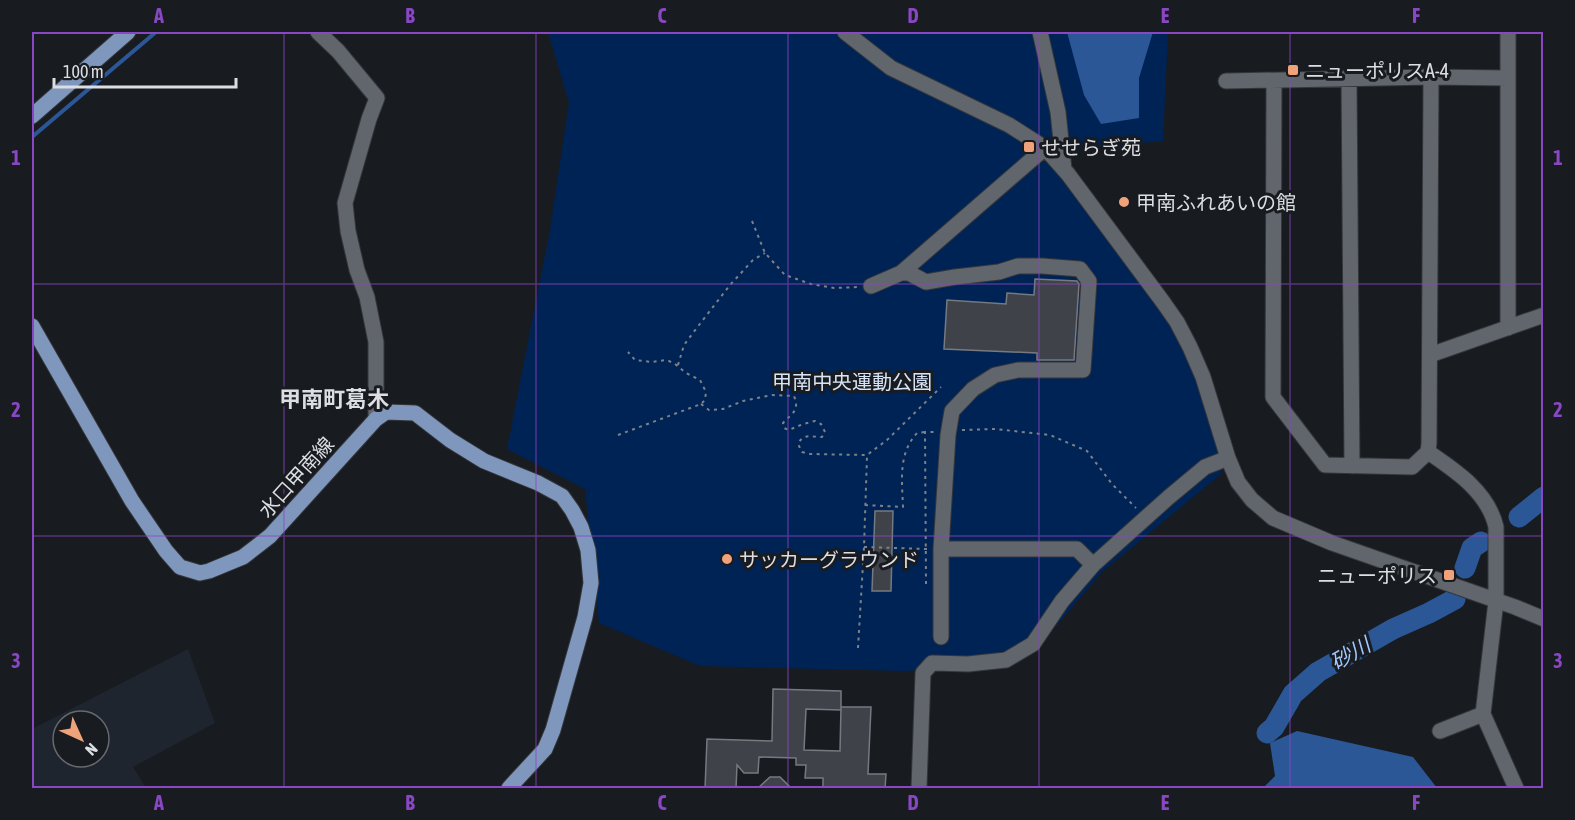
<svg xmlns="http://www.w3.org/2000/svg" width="1575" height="820" font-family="'Asap Condensed','Noto Sans JP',sans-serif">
<rect width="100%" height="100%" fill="#181c21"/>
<path fill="#1e252f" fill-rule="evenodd" d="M188 649 215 723 133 767 146 788H32V729ZM63 721H99V757H63Z"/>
<path fill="#002356" d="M548 32H1168L1163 141 1029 153 1054 167 1169 323 1199 383 1219 446 1221 474 1102 572 1045 639 1010 664 904 671 700 666 599 623 585 489 507 449 550 230 569 103Z"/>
<path fill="#2b5797" d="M1067 32H1153L1139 78V118L1101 124 1084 95Z
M1297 731 1413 757 1437 788H1263L1275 776 1270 743Z"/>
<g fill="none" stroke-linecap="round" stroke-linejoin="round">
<path stroke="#2b5797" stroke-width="4" d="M32 137 156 32"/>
<path stroke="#2b5797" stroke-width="21" d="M1519 517 1544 497
M1465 568 1472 548 1481 542
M1267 733 1274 727 1293 694 1318 672 1393 629 1429 613 1455 599"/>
</g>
<path fill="#3f4349" stroke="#757a80" stroke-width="1.5" d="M1035 279 1077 281 1079 284 1074 360H1037V353L944 349 947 300 1006 304 1007 293 1034 295Z
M875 511H893L891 591H872Z
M773 689 841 691V710L806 709 804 750 840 751 841 707H871L868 774H886L885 789H823V778H805L806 765H796V758L759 757 758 773H744L737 765 736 789H705L707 739 772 741Z
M770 777H780L792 789H757Z"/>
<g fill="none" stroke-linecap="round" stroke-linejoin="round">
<defs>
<path id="minor" d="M318 32 338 51 377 98 369 119 345 203 348 231 357 270 367 297 376 342V419
M845 32 891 68 1009 125 1045 148 1068 174 1163 302 1177 322 1190 347 1203 377 1228 458 1238 482 1252 500 1273 518 1332 543 1515 607 1544 619
M1040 32 1058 112 1064 169
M1508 32V328
M1349 79 1352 466
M1226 81 1431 77 1508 78
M1274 81 1273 397 1325 465 1412 467 1428 452 1429 443 1431 77
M901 273H909L926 282 955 277 999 272 1018 266H1042L1080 269 1089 281 1083 370H1018L995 375 973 389 952 411 948 435 941 549V637
M871 286 901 273 1045 148
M1430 355 1544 315
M1428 452C1456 471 1488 492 1496 527V601L1483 714 1516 788
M941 549H1077L1093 565
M1440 731 1483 714
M919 788 923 673 932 663 968 664 1006 660 1033 644 1062 601 1093 565 1169 497 1205 467 1228 458"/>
<path id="major" d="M32 116 128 32
M32 326 132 501 166 551 180 567 200 573 209 571 243 557 270 536 376 419 386 412 415 413 450 440 484 461 538 483 562 496 572 510 581 527 588 550 591 583 585 617 553 730 545 749 509 788"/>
</defs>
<use href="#minor" stroke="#34363a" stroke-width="17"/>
<use href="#major" stroke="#34363a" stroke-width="17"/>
<path stroke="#7e8186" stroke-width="2" stroke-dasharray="3 4.5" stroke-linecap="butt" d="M752 221 765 253 785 275 811 284 834 288 859 287
M678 365 684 345 699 325 730 285 753 260 765 253
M701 404 709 410 723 409 743 401 772 395 794 396C800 411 792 413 783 423L784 428 789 430 803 424 815 421 821 424 825 432 822 437C812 437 803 433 798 444L802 452 810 454 867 455 887 440 941 387
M962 430 995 429 1050 435 1087 451 1112 484 1136 508
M618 435 701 404 705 400 706 392 700 380 686 373 675 364 669 361 666 360 652 362 635 360 628 352
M865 505 903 507C902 480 898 454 917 433L925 432
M864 547 927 549
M926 584 925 432H935
M858 648 864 547 867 456"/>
<use href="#minor" stroke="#61656c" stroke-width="15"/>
<use href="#major" stroke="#7f97bd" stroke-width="15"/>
</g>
<path fill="none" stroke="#8a47c4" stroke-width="1.5" stroke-opacity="0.55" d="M284 32V788M536 32V788M788 32V788M1039 32V788M1290 32V788M32 284H1544M32 536H1544"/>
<g fill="#f0a27a" stroke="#181c21" stroke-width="2">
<rect x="1287" y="64" width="12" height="12" rx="3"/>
<rect x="1023" y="141" width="12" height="12" rx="3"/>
<circle cx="1124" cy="202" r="6"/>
<circle cx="727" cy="559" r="6"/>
<rect x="1443" y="569" width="12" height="12" rx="3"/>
</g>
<g text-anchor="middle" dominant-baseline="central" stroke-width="6" stroke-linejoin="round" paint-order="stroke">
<g font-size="20" fill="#dcdee2" stroke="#181c21" text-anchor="start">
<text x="1305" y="70">ニューポリスA-4</text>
<text x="1041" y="147">せせらぎ苑</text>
<text x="1136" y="202">甲南ふれあいの館</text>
<text x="739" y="559">サッカーグラウンド</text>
<text x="1437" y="575" text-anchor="end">ニューポリス</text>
</g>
<g font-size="20" fill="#d7e4f7" stroke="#181c21">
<text x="852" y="381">甲南中央運動公園</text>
</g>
<g font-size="20" fill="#dcdee2" stroke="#181c21">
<text transform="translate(296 477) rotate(-48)">水口甲南線</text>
</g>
<g font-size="21" font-style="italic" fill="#a2c8ff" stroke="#181c21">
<text transform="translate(1350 653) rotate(-30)">砂川</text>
</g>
<g font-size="22" font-weight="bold" fill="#dcdee2" stroke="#181c21">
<text x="334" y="399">甲南町葛木</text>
</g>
</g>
<rect width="1575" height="820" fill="none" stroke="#181c21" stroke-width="66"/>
<g transform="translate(81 739) rotate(135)"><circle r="28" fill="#181c21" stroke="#666a6e" stroke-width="1.5"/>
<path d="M0-4.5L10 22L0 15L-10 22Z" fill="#f0a27a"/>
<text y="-9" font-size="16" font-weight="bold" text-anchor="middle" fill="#dcdee2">N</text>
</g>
<path d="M54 78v9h182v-9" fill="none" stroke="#dcdee2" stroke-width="3"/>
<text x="63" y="78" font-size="18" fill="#dcdee2" stroke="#181c21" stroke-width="4.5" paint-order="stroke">100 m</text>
<rect x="33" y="33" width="1509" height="754" fill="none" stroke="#8a47c4" stroke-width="2"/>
<g font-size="20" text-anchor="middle" font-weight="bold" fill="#8a47c4">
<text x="159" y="23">A</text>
<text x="410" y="23">B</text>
<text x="662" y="23">C</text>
<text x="913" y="23">D</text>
<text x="1165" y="23">E</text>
<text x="1416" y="23">F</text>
<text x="16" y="165">1</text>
<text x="1558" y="165">1</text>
<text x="16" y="417">2</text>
<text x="1558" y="417">2</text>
<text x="16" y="668">3</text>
<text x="1558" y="668">3</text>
<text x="159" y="810">A</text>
<text x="410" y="810">B</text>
<text x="662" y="810">C</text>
<text x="913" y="810">D</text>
<text x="1165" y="810">E</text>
<text x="1416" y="810">F</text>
</g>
</svg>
